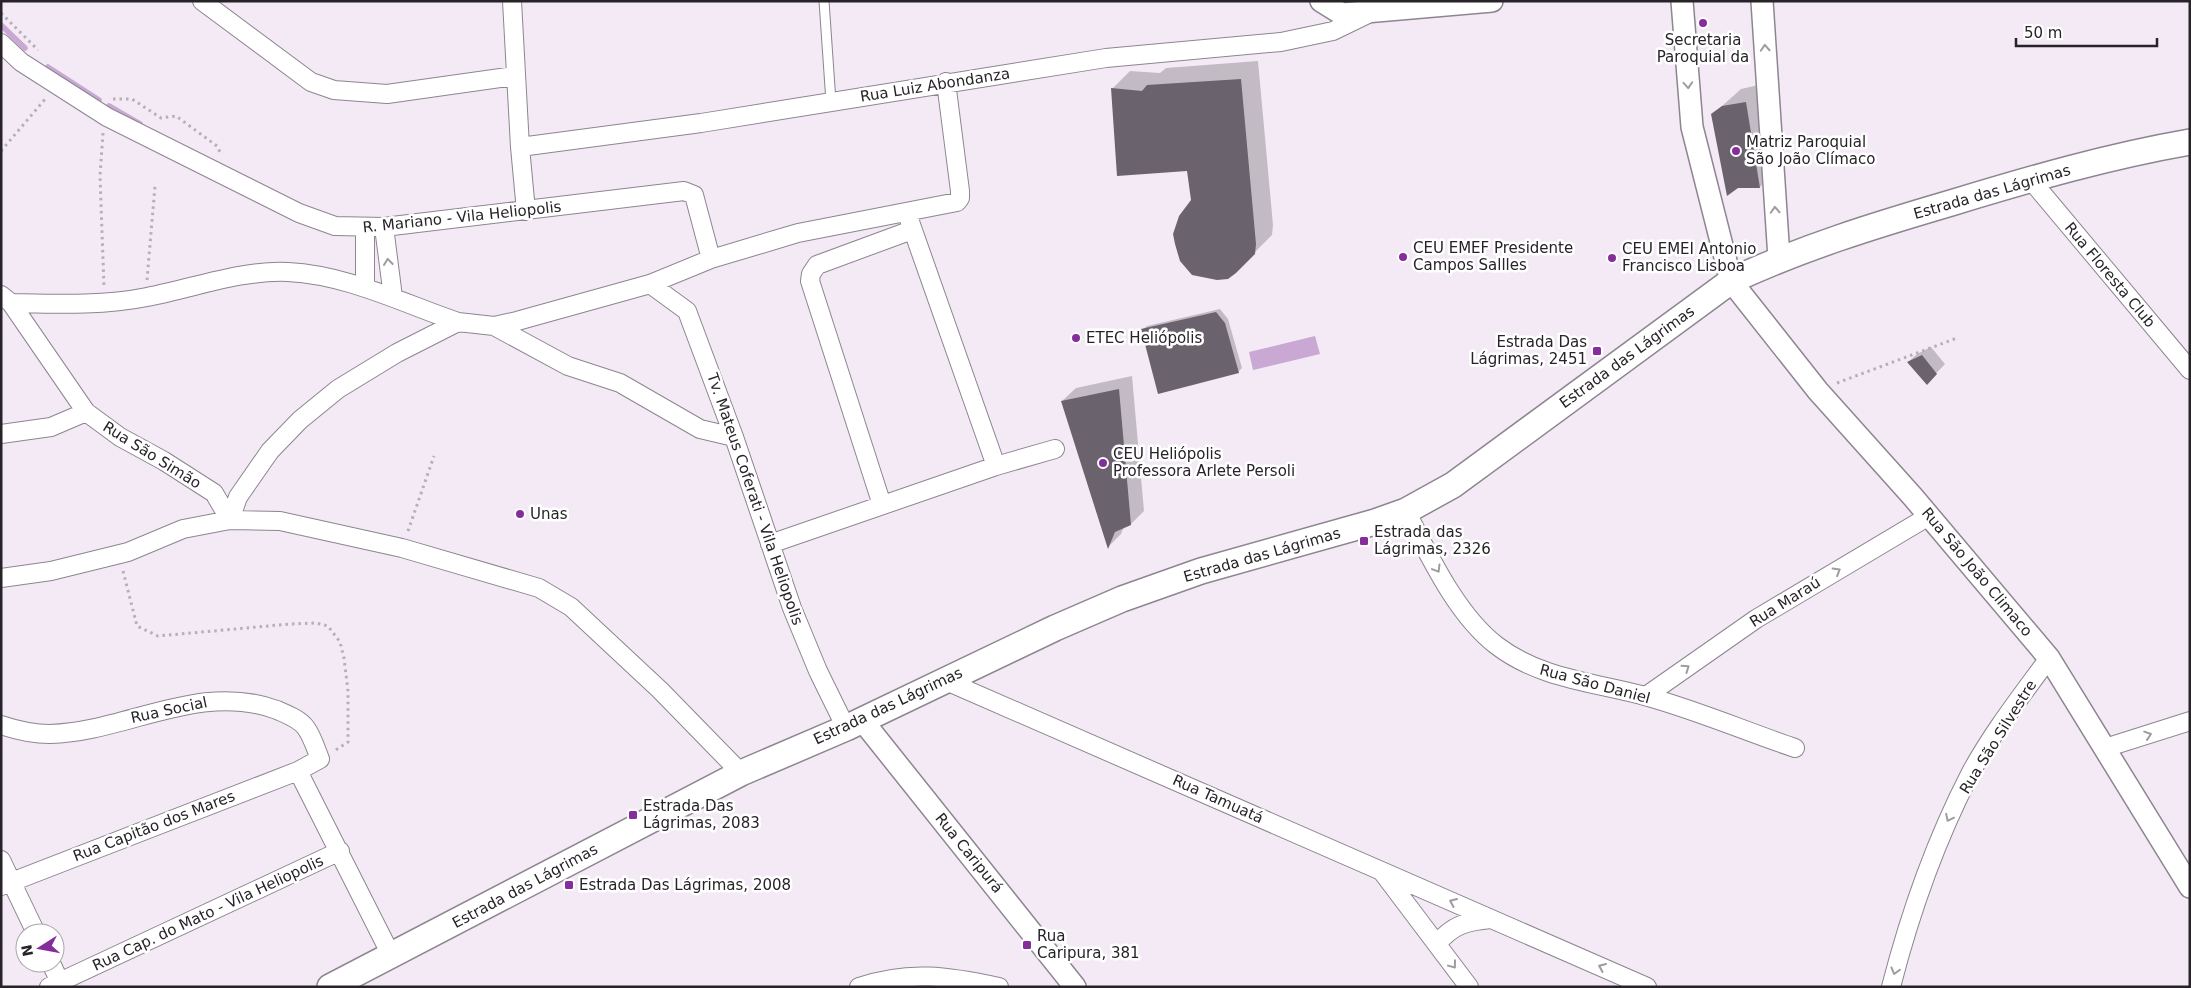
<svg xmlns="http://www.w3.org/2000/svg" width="2191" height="988" font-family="'DejaVu Sans',sans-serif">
<rect width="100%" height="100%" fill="#f3eaf6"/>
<path fill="#caa8d4" d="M1315 336 1320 354 1253 370 1249 352Z"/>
<path fill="#0003" d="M1258 61 1273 225 1272 235 1254 253 1192 200 1188 170 1112 89 1130 71 1160 73 1166 68Z
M1763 84 1778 169 1760 187H1737L1712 115 1741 89Z
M1220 309 1228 319 1242 368 1238 372 1142 330 1147 326Z
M1931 347 1945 364 1927 383 1908 362 1917 354Z
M1132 376 1144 511 1131 524 1124 527 1121 534 1108 547 1062 401 1076 388Z"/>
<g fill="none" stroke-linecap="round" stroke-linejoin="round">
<path stroke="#caa8d4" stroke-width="5.5" d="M1 25 25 48
M48 67 99 100
M109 106 140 124"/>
</g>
<path fill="#6a626d" d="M1241 79 1256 244 1255 254 1236 273 1228 279 1217 280 1192 275 1180 261 1175 244 1173 234 1179 216 1191 200 1187 171 1117 176 1111 88 1142 91 1147 85Z
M1746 102 1760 188H1738L1727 196 1711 114 1722 106Z
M1216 312 1225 323 1239 373 1158 394 1141 329Z
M1922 355 1937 374 1927 385 1907 362Z
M1119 389 1131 525 1115 532 1108 549 1061 401Z"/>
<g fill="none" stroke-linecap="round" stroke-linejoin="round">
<defs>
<path id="service" d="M824 1 831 102"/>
<path id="minor" d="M202 1 311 82 334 90 387 94 515 76
M512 1 520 147 701 123 1106 58 1281 42 1333 31 1368 14
M1 43 21 62 107 117 299 213 335 226 384 227 684 191 694 195 711 259
M520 147 526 211
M2030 179 2190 370
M909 219 996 466
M384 227 393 297
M365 229V287
M650 284 687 311 734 437 792 608 818 671 846 728
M1 295 11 303 86 412 120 437 164 461 214 493 230 520
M11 303C57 304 103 306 147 297 195 288 239 270 288 272 348 275 402 303 458 322
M494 326 568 366 620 383 700 429 734 437
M1 434 51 427 86 412
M882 505 810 281 811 274 817 265 912 230
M1406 511C1429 555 1456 614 1496 645 1540 679 1593 682 1645 696 1696 710 1745 731 1795 748
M230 520 238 497 270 451 300 420 338 389 397 353 458 322 494 326 517 321 650 284 711 259 798 233 957 202 960 198V191L946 82
M770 544 996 466 1055 449
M1 578 51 571 128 552 183 529 230 520 280 521 402 548 539 588 571 607 660 690 741 773
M944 680 1647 987
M1646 696 1756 619 1929 516
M1 725C16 730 34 734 50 734 127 732 199 681 277 710 286 714 300 719 306 728 312 736 316 749 320 759L298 771 391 955
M2105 748 2190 721
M1 860 36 933
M1383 873 1469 987
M1 886 298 771
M1437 944C1452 925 1467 921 1491 919
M51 963 62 987
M49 987 340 851
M859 987C909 970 948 976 999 987
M1891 987C1910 913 1935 842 1970 774 1992 733 2022 695 2049 658"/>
<path id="tertiary" d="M1321 1 1342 14 1492 1
M1682 1 1692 127 1731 281 1818 391 1913 497 2049 658 2190 887
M1762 1 1779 258
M862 720 1075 987"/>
<path id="secondary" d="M330 987 741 773 846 728 1055 628 1122 599 1201 571 1375 522 1406 511 1453 485 1731 281C1801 248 1876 225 1951 203 2030 179 2109 156 2190 142"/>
</defs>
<use href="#service" stroke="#8d8590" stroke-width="11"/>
<use href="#minor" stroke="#8d8590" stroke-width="20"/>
<use href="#tertiary" stroke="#8d8590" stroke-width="24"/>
<use href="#secondary" stroke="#8d8590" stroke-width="28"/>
<path stroke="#b6aeb8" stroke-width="3" stroke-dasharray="2.5 4" stroke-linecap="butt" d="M1 13 38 50
M113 99H132L161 118 176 116 217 146 221 154
M103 133 100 176 104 287
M1 151 46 98
M147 280 155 186
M1837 383 1957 338
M408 531 434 456
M123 571 137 626 158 636 290 624 316 623 328 626 340 642 344 658 348 691V742L334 751"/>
<use href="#service" stroke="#fff" stroke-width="9"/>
<use href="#minor" stroke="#fff" stroke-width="18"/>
<use href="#tertiary" stroke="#fff" stroke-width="21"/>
<use href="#secondary" stroke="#fff" stroke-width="25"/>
</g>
<defs><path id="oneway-chevron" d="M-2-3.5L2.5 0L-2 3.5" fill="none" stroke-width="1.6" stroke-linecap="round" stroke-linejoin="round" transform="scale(1.25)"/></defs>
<g stroke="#9e9c9e">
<use href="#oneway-chevron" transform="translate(1765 48) rotate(-93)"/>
<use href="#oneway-chevron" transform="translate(1688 85) rotate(86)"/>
<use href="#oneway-chevron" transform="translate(1775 210) rotate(-93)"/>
<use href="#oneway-chevron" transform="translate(388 262) rotate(-97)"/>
<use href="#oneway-chevron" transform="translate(1437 569) rotate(59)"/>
<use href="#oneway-chevron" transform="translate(1837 571) rotate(-31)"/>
<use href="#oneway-chevron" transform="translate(1686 668) rotate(-35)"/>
<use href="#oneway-chevron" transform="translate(2148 735) rotate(-18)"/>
<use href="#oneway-chevron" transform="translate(1949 818) rotate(116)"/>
<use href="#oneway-chevron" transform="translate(1453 902) rotate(-156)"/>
<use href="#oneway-chevron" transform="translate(1453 965) rotate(53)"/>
<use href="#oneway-chevron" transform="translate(1602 967) rotate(-156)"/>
<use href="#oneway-chevron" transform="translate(1895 971) rotate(105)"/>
</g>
<g fill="#842d9b" stroke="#fff" stroke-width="2">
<circle cx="1703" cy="23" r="5"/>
<circle cx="1736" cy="151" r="5"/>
<circle cx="1403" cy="257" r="5"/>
<circle cx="1612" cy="258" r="5"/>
<circle cx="1076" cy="338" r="5"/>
<rect x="1592" y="346" width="10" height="10" rx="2.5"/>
<circle cx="1103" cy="463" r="5"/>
<circle cx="520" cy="514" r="5"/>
<rect x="1359" y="536" width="10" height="10" rx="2.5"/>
<rect x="628" y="810" width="10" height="10" rx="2.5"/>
<rect x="564" y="880" width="10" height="10" rx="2.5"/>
<rect x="1022" y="940" width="10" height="10" rx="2.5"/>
</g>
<g text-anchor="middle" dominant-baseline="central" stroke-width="5" stroke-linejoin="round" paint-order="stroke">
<g font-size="15" fill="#272328" stroke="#fff" text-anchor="start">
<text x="1703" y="40" text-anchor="middle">Secretaria<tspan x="1703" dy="17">Paroquial da</tspan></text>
<text x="1746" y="142">Matriz Paroquial<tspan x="1746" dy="17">São João Clímaco</tspan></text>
<text x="1413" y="248">CEU EMEF Presidente<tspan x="1413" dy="17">Campos Sallles</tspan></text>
<text x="1622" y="249">CEU EMEI Antonio<tspan x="1622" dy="17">Francisco Lisboa</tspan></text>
<text x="1086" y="338">ETEC Heliópolis</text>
<text x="1587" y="342" text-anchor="end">Estrada Das<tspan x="1587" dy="17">Lágrimas, 2451</tspan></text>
<text x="1113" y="454">CEU Heliópolis<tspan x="1113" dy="17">Professora Arlete Persoli</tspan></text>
<text x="530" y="514">Unas</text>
<text x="1374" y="532">Estrada das<tspan x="1374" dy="17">Lágrimas, 2326</tspan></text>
<text x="643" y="806">Estrada Das<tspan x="643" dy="17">Lágrimas, 2083</tspan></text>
<text x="579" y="885">Estrada Das Lágrimas, 2008</text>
<text x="1037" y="936">Rua<tspan x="1037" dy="17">Caripura, 381</tspan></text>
</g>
<g font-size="15" fill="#272328" stroke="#fff">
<text transform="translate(935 85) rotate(-9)">Rua Luiz Abondanza</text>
<text transform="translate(1992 192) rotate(-16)">Estrada das Lágrimas</text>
<text transform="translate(462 217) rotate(-6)">R. Mariano - Vila Heliopolis</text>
<text transform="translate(2110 275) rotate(50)">Rua Floresta Club</text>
<text transform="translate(1627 357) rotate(-36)">Estrada das Lágrimas</text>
<text transform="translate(152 455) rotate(32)">Rua São Simão</text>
<text transform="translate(755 499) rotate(71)">Tv. Mateus Coferati - Vila Heliopolis</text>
<text transform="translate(1262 555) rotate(-16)">Estrada das Lágrimas</text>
<text transform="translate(1977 572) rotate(50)">Rua São João Climaco</text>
<text transform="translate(1785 602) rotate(-32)">Rua Maraú</text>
<text transform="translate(1595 684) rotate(15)">Rua São Daniel</text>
<text transform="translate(888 706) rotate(-25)">Estrada das Lágrimas</text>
<text transform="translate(169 710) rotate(-12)">Rua Social</text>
<text transform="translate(1998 737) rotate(-58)">Rua São Silvestre</text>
<text transform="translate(1218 799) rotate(24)">Rua Tamuatá</text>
<text transform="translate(154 826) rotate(-21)">Rua Capitão dos Mares</text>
<text transform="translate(969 853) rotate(51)">Rua Caripurá</text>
<text transform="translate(525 886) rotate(-28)">Estrada das Lágrimas</text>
<text transform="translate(208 913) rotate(-25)">Rua Cap. do Mato - Vila Heliopolis</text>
</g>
</g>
<rect width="2191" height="988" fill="none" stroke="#272328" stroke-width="5"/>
<g transform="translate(40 948) rotate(259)"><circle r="24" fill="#ffffff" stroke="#a9a7a9"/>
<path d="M0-4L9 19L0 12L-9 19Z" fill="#842d9b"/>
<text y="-8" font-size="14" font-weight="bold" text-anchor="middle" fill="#272328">N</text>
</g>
<path d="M2016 38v8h141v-8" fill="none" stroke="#272328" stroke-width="2.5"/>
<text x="2024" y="38" font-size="15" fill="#272328" stroke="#ffffff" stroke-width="4" paint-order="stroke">50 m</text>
</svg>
